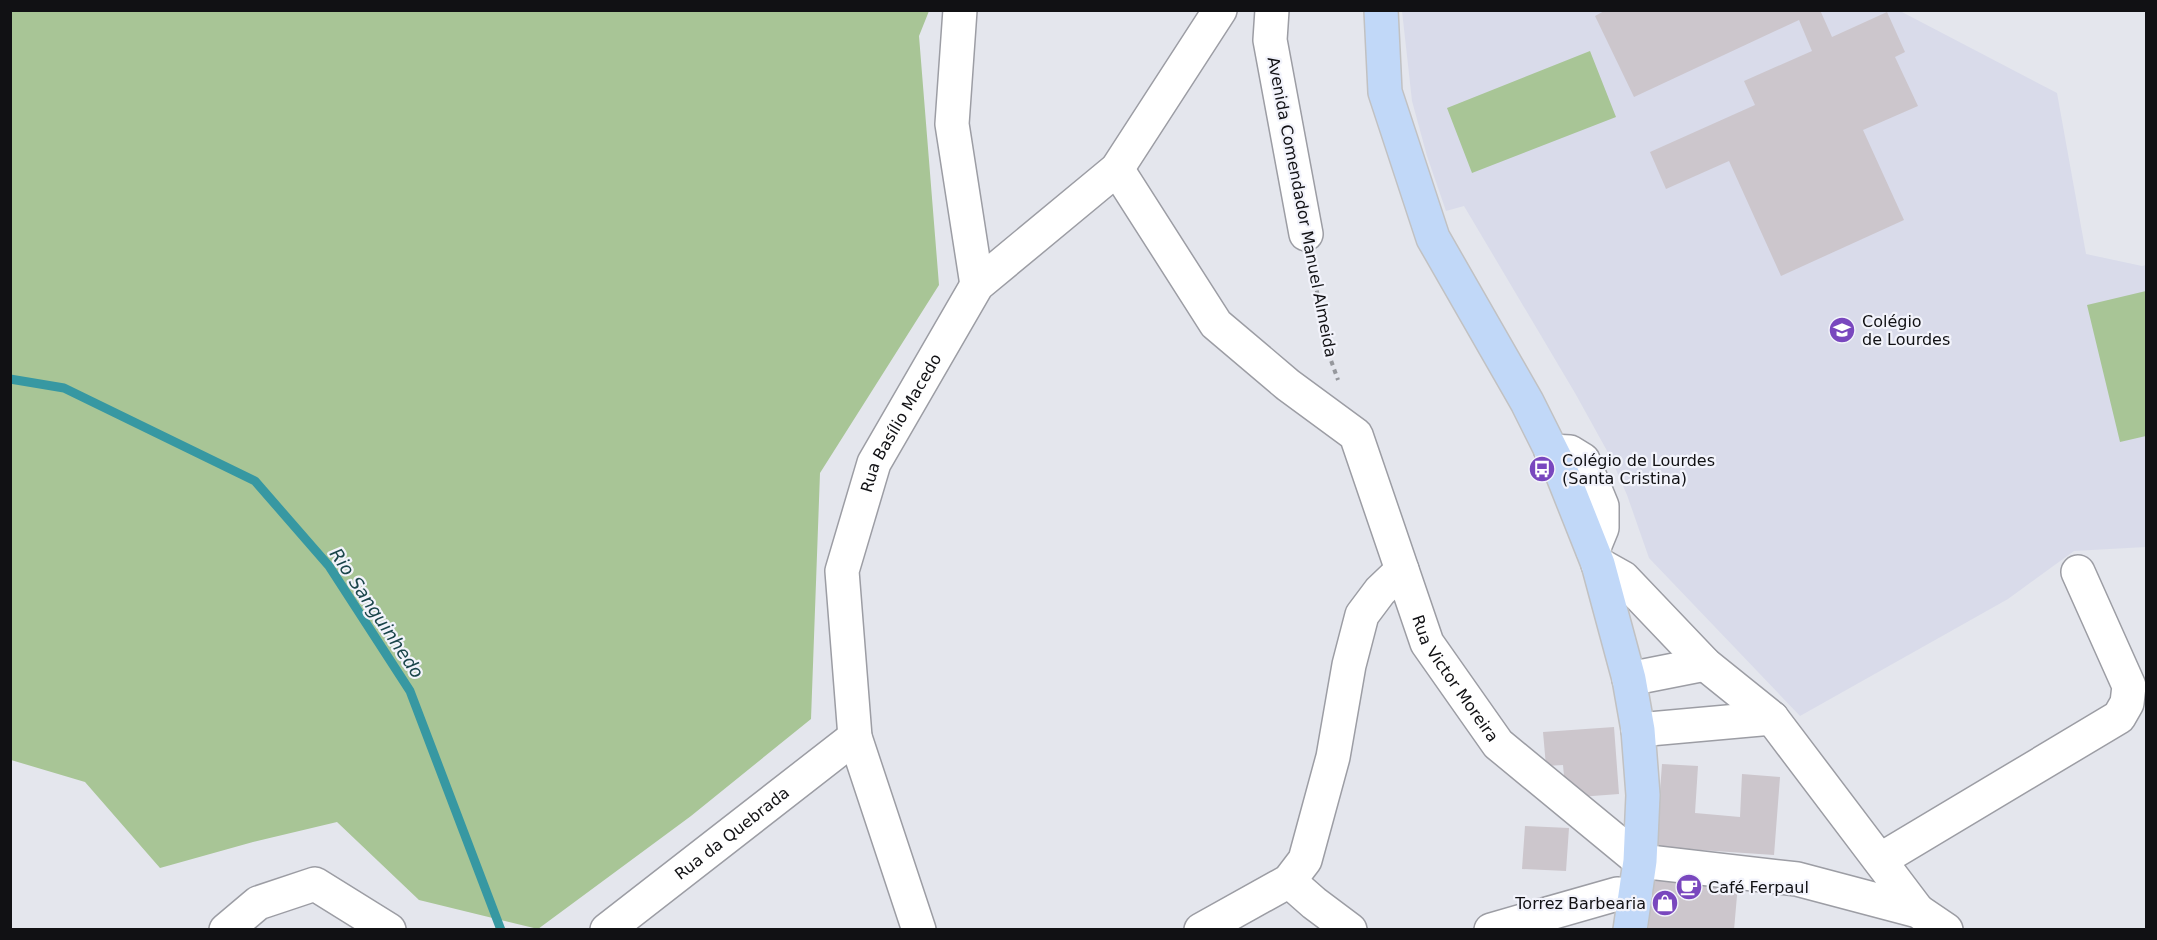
<svg xmlns="http://www.w3.org/2000/svg" width="2157" height="940" font-family="'DejaVu Sans',sans-serif">
<rect width="100%" height="100%" fill="#e4e6ed"/>
<path fill="#d9dbea" d="M1534 10 1900 11 2057 93 2086 254 2142 266 2146 265V547L2074 551 2008 599 1800 716 1649 558 1627 495 1611 458 1575 393 1464 206 1446 211 1427 156 1412 101 1402 11Z"/>
<path fill="#a8c596" d="M10 11H929L919 36 939 285 820 473 811 719 691 816 538 929 419 900 337 822 253 842 160 868 85 782 11 760Z
M1590 51 1616 117 1472 173 1447 108Z
M2146 291V436L2120 442 2087 305Z"/>
<g fill="none" stroke-linecap="round" stroke-linejoin="round">
<path stroke="#3798a2" stroke-width="9" d="M10 379 64 388 255 481 329 566 410 691 501 930"/>
</g>
<path fill="#ccc6cc" d="M1606 10H1820L1832 37 1887 12 1905 52 1895 57 1918 106 1863 130 1904 220 1781 276 1729 161 1666 189 1650 152 1755 105 1744 81 1812 51 1799 20 1634 97 1595 16Z
M1614 727 1619 794 1566 798 1563 765 1546 766 1543 732Z
M1662 764 1698 766 1695 813 1740 817 1742 774 1780 777 1774 855 1656 847Z
M1525 826 1569 828 1566 871 1522 869Z
M1659 878 1738 884 1734 930H1648L1653 883Z"/>
<g fill="none" stroke-linecap="round" stroke-linejoin="round">
<defs>
<g id="minor">
<path d="M960 10 952 124 977 285"/>
<path d="M1272 10 1270 40 1306 234"/>
<path id="s1" d="M1117 169 1216 324 1288 385 1356 435 1427 643 1498 744 1640 861 1797 879 1918 911 1946 930"/>
<path d="M1551 451 1570 452 1583 460 1602 506V528L1593 550"/>
<path d="M1598 564 1623 578 1705 664 1772 718 1918 911"/>
<path d="M1629 679 1705 664"/>
<path d="M1638 730 1772 718"/>
<path d="M1880 860 2119 717 2127 703 2129 686 2078 572"/>
<path d="M1289 881 1314 903 1350 930"/>
<path d="M226 930 258 903 315 884 389 930"/>
<path id="s2" d="M607 930 855 737"/>
<path id="s3" d="M919 930 855 737 842 571 874 463 977 285 1117 169 1220 10"/>
<path d="M1201 930 1289 881 1305 860 1333 757 1349 665 1362 615 1380 591 1402 570"/>
<path d="M1491 930 1617 894 1635 895"/>
</g>
<path id="major" d="M1381 10 1385 92 1433 238 1527 402 1559 466 1598 564 1629 679 1638 730 1643 795 1640 861 1630 930"/>
</defs>
<use href="#minor" stroke="#9c9da4" stroke-width="36"/>
<use href="#major" stroke="#c1c1c2" stroke-width="36"/>
<path stroke="#96989d" stroke-width="4" stroke-dasharray="4.5 4.5" stroke-linecap="butt" d="M1312 264 1328 352 1338 380"/>
<use href="#minor" stroke="#fff" stroke-width="33"/>
<use href="#major" stroke="#c1d8f8" stroke-width="33"/>
</g>
<defs>
<symbol id="school-disc" viewBox="-11 -11 22 22"><circle r="9.5" fill="#7947be" stroke="#f2f3fb"/><path d="M0-5L7-2L0 1L-7-2ZM-4 1L0 2.5L4 1V4Q0 6-4 4Z" fill="#fff"/></symbol>
<symbol id="bus-disc" viewBox="-11 -11 22 22"><circle r="9.5" fill="#7947be" stroke="#f2f3fb"/><path d="M-5-6H5V4H4V6H2V4H-2V6H-4V4H-5ZM-3.5-4V0h7V-4ZM-3.5 1.2v1.5H-2V1.2ZM2 1.2v1.5H3.5V1.2Z" fill="#fff"/></symbol>
<symbol id="cafe-disc" viewBox="-11 -11 22 22"><circle r="9.5" fill="#7947be" stroke="#f2f3fb"/><path d="M-5.5-4.5H6V0H3Q3 3.5 0 3.5H-2.5Q-5.5 3.5-5.5 0ZM3-3.2v2h1.7v-2ZM-6 4.5H4V6H-6Z" fill="#fff"/></symbol>
<symbol id="shop-disc" viewBox="-11 -11 22 22"><circle r="9.5" fill="#7947be" stroke="#f2f3fb"/><path d="M-5-2.5h2.3a2.7 3.5 0 0 1 5.4 0H5L5.5 6h-11ZM-1.5-2.5h3a1.5 2.3 0 0 0-3 0Z" fill="#fff"/></symbol>
</defs>
<g fill-rule="evenodd">
<use href="#school-disc" x="1827" y="315" width="30" height="30"/>
<use href="#bus-disc" x="1527" y="454" width="30" height="30"/>
<use href="#cafe-disc" x="1674" y="872" width="30" height="30"/>
<use href="#shop-disc" x="1650" y="888" width="30" height="30"/>
</g>
<g text-anchor="middle" dominant-baseline="central" stroke-width="4.5" stroke-linejoin="round" paint-order="stroke">
<g font-size="16" fill="#111114" stroke="#f2f3fb">
<text transform="translate(1302 207) rotate(79)">Avenida Comendador Manuel Almeida</text>
<text stroke="none"><textPath href="#s3" startOffset="530">Rua Basílio Macedo</textPath></text>
<text stroke="none"><textPath href="#s1" startOffset="627">Rua Victor Moreira</textPath></text>
<text stroke="none"><textPath href="#s2" startOffset="158">Rua da Quebrada</textPath></text>
</g>
<g font-size="16" fill="#111114" stroke="#f2f3fb" text-anchor="start">
<text x="1862" y="321">Colégio<tspan x="1862" dy="18">de Lourdes</tspan></text>
<text x="1562" y="460">Colégio de Lourdes<tspan x="1562" dy="18">(Santa Cristina)</tspan></text>
<text x="1708" y="887">Café Ferpaul</text>
<text x="1646" y="903" text-anchor="end">Torrez Barbearia</text>
</g>
<g font-size="18" font-style="italic" fill="#1a454a" stroke="#f2f3fb">
<text transform="translate(377 613) rotate(56)">Rio Sanguinhedo</text>
</g>
</g>
<rect width="2157" height="940" fill="none" stroke="#111114" stroke-width="24"/>
</svg>
